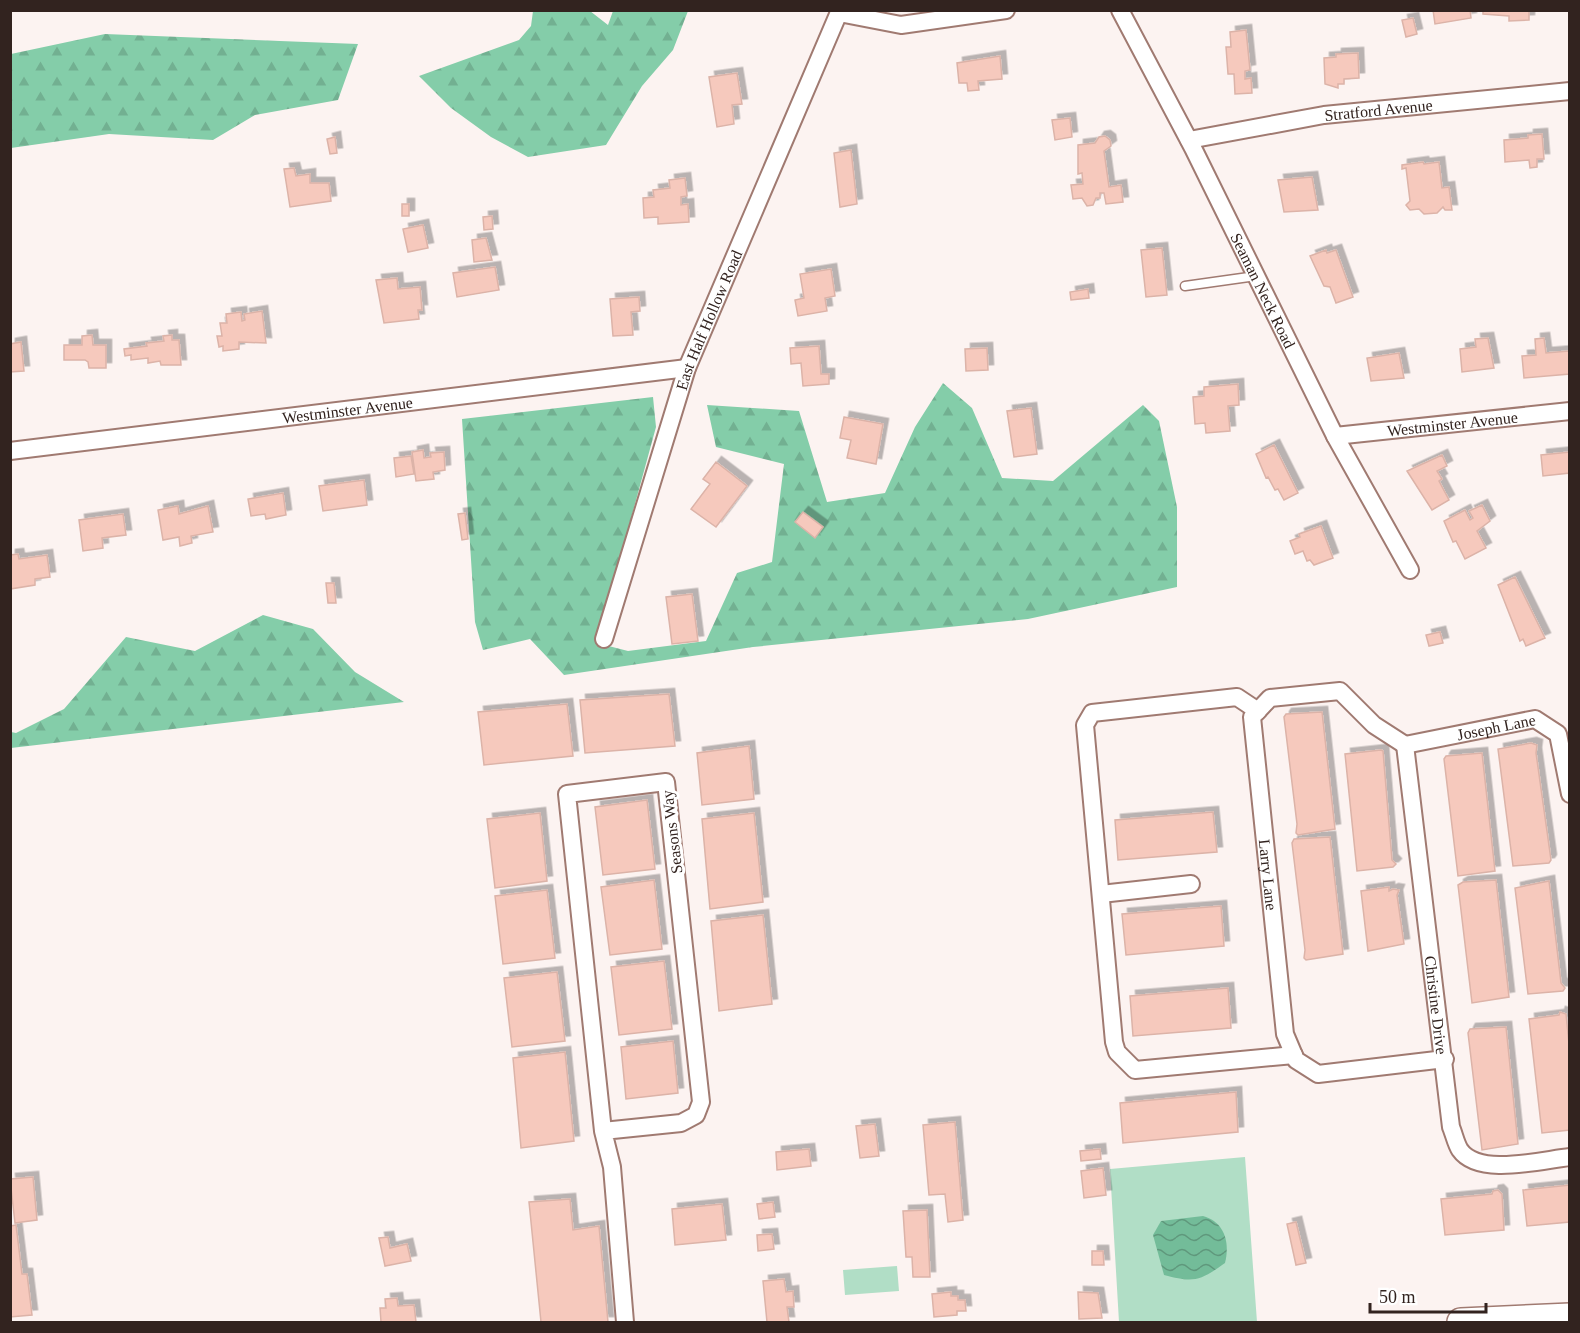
<svg xmlns="http://www.w3.org/2000/svg" width="1580" height="1333" font-family="'Times New Roman',serif">
<defs>
<pattern id="forest-firs" width="22" height="20" patternUnits="userSpaceOnUse" patternTransform="scale(1.5)"><rect width="22" height="20" fill="#84cda9"/><path d="M5 1l3.5 6h-7zM16 11l3.5 6h-7z" fill="#72b091"/></pattern>
<pattern id="water-waves" width="16" height="10" patternUnits="userSpaceOnUse" patternTransform="scale(1.5)"><rect width="16" height="10" fill="#73bc99"/><path d="M0 5q4-4 8 0t8 0" fill="none" stroke="#5f987c"/></pattern>
<filter id="shadow"><feDropShadow dx="5.5" dy="-5.5" stdDeviation="0" flood-color="#0004"/></filter>
</defs>
<rect width="100%" height="100%" fill="#fcf3f1"/>
<path fill="#b1dec6" d="M1245 1157 1257 1322H1119L1110 1169Z
M897 1266 899 1291 845 1295 843 1270Z"/>
<path fill="url(#forest-firs)" d="M533 11H590L608 25 613 11H688L673 50 642 86 606 145 528 157 491 137 451 108 419 76 519 40 531 26Z
M105 34 358 44 338 100 255 115 213 140 109 134 11 148V54Z
M943 383 972 408 1002 478 1053 481 1143 405 1159 421 1177 507V587L1028 619 753 647 564 675 530 639 483 650 475 622 462 419 653 397 656 427 597 643 628 651 706 641 737 573 772 562 784 464 716 447 707 405 799 411 827 502 885 493 915 427Z
M263 615 313 629 355 672 404 702 11 748V732L16 733 64 709 126 637 195 651Z"/>
<path fill="url(#water-waves)" d="M1203 1216C1225 1222 1230 1243 1225 1263 1200 1281 1194 1283 1164 1275L1153 1235 1161 1221Z"/>
<path fill="#f6c9bd" stroke="#dcb3a8" stroke-width="1.5" filter="url(#shadow)" d="M1433 10H1470L1471 18 1435 24Z
M1483 10H1529V20L1509 21V16L1483 14Z
M1413 18 1417 34 1406 37 1402 20Z
M1246 30 1250 70 1245 71V79L1251 78 1252 93 1235 94 1234 74H1228L1226 47H1231L1230 32Z
M1358 53 1359 78 1344 79V84H1338V88L1325 84 1324 58 1336 57V54Z
M1000 56 1002 79 978 81 979 90 968 91 967 83H959L957 63Z
M737 73 742 104 732 105 734 124 717 127 709 77Z
M1070 118 1072 137 1055 140 1052 120Z
M1542 134 1544 159H1537V167L1530 168 1529 160 1505 162 1504 140 1528 138V135Z
M1105 136 1110 140 1111 146 1104 151 1109 187 1121 185 1123 202 1106 204 1104 193H1100V198H1096L1093 205 1087 206 1082 198 1073 199 1071 185 1083 184 1082 173 1078 174V145L1095 143 1099 137Z
M335 137 337 153 330 154 327 139Z
M851 150 857 204 840 207 834 153Z
M1423 162 1424 164 1439 162 1442 188 1449 187 1452 210H1445L1443 207 1437 213 1424 214 1419 209 1410 210 1406 205 1410 201 1406 168 1402 169V165Z
M294 168 296 176 310 174V183H329L331 201 290 207 284 169Z
M1312 177 1318 210 1284 212 1278 180Z
M685 178 687 196 681 197V205L688 204 689 222 658 224V217L644 218 643 198 654 197 653 190 670 188 669 180Z
M402 204H409V216H402Z
M492 216 493 229 484 230 483 217Z
M423 225 428 248 408 252 403 229Z
M486 238 492 260 474 262 472 240Z
M1162 248 1167 295 1146 297 1141 250Z
M1326 250 1327 253 1336 250 1353 297 1336 303 1330 287 1324 286 1310 256Z
M495 267 499 290 457 297 453 273Z
M831 269 835 296 825 298 827 311 798 316 795 300 804 298 800 274Z
M397 278 398 289 420 287 422 310H418L419 319 384 323 376 280Z
M1088 289 1089 298 1071 300 1070 292Z
M639 297 640 311 631 312 633 335 613 336 610 299Z
M262 311 266 343 239 342V349L223 351V346L219 347 217 336H222L220 323H227L226 314 241 312 242 321 245 320 244 314Z
M92 335 93 345H106V368H89L88 362 85 360H64V345H82V336Z
M172 335V340H179L181 365H161L160 361 148 363V358L131 360V355L125 356 124 349 147 346 146 343 164 341 163 336Z
M1488 338 1494 368 1462 372 1460 349 1476 347 1475 339Z
M1544 338 1546 353 1569 351 1570 374 1524 378 1522 356 1536 355 1535 339Z
M21 342 24 371 10 372V344Z
M819 346 821 374H829V384L803 386 801 363 791 364 790 348Z
M987 348 988 370 966 371 965 349Z
M1399 353 1404 378 1371 381 1367 358Z
M1238 384 1239 405 1228 406 1230 431 1206 433 1205 423 1195 424 1193 397 1204 396V387Z
M1031 408 1037 454 1014 457 1007 411Z
M844 417 883 424 876 464 847 458 851 440 840 438Z
M1274 445 1298 493 1284 500 1278 489 1275 490 1268 477 1266 478 1256 454Z
M423 450 424 458 431 457 430 453 444 452 445 470 433 472 434 479 416 481 412 452Z
M1570 452V473L1543 476 1541 455Z
M1442 455 1447 466 1437 471 1442 479 1439 481 1449 500 1432 510 1407 471Z
M411 456 414 474 396 477 394 458Z
M716 462 747 486 716 527 691 509 710 484 703 479Z
M364 480 367 505 323 511 319 486Z
M283 493 286 515 266 519 265 514 251 516 248 499Z
M1482 505 1490 521 1477 531 1486 548 1465 559 1456 541 1453 542 1444 521 1465 510 1470 520 1473 518 1469 511Z
M178 506 179 514 208 506 213 532 191 536 192 543 180 546 179 537 163 540 158 510Z
M803 512 823 527 815 538 795 522Z
M465 513 468 539 462 540 458 514Z
M123 514 126 535 102 538 103 548 83 551 79 520Z
M1321 526 1333 558 1314 565 1310 560 1307 561 1303 551 1295 554 1290 541 1300 537 1299 534Z
M18 554 19 559 47 555 50 577 35 579V585L10 589V555Z
M1515 577 1545 638 1526 646 1523 639 1520 641 1498 585Z
M326 583H334L336 603H328Z
M692 594 698 641 672 644 666 597Z
M1440 632 1443 643 1429 646 1426 635Z
M669 694 675 746 585 753 580 700Z
M567 704 573 756 484 765 478 712Z
M1322 712 1335 829 1298 835 1296 833 1297 824 1284 717 1286 714Z
M1531 743 1537 745 1536 753 1551 860 1549 863 1513 866 1498 749Z
M749 746 754 799 702 805 697 753Z
M1381 750 1383 751 1392 860 1396 864 1393 867 1357 871 1345 754Z
M1482 753 1495 871 1458 876 1444 759 1446 756Z
M647 800 655 869 603 875 595 807Z
M1213 812 1217 852 1118 860 1115 820Z
M540 813 547 881 495 888 487 819Z
M754 813 763 902 710 909 702 819Z
M1330 837 1343 954 1306 960 1304 958 1305 950 1292 843 1294 839Z
M654 880 662 949 610 955 601 887Z
M1496 880 1509 997 1472 1003 1458 885 1463 882Z
M1549 881 1561 983 1565 988 1563 991 1528 994 1515 888Z
M1389 887V891L1393 889 1399 890 1397 895 1404 944 1368 951 1361 891Z
M547 890 555 958 503 964 495 896Z
M1221 906 1224 946 1126 955 1122 914Z
M763 915 772 1004 719 1011 711 921Z
M664 961 672 1029 619 1035 611 967Z
M557 972 565 1041 512 1047 504 978Z
M1228 988 1231 1028 1133 1036 1130 996Z
M1560 1012 1566 1014 1570 1054V1130L1542 1133 1529 1019 1559 1015Z
M1506 1027 1518 1144 1482 1150 1468 1033 1470 1029Z
M673 1041 678 1093 626 1099 621 1047Z
M565 1052 574 1141 521 1148 513 1058Z
M1236 1092 1238 1132 1123 1143 1120 1103Z
M955 1122 963 1220 948 1222 945 1194 929 1195 923 1125Z
M875 1124 879 1156 860 1158 856 1126Z
M809 1149 811 1166 777 1170 776 1152Z
M1100 1149 1101 1159 1081 1161 1080 1151Z
M1103 1168 1106 1195 1084 1198 1081 1171Z
M33 1177 37 1220 15 1223 10 1179Z
M1570 1185V1222L1527 1226 1523 1190Z
M1498 1190 1502 1194 1504 1230 1445 1235 1441 1199 1492 1194 1493 1191Z
M570 1199 573 1230 599 1226 608 1322H541L529 1202Z
M773 1202 775 1217 759 1219 757 1204Z
M722 1204 726 1240 675 1245 672 1209Z
M927 1210 930 1277H913L912 1257H906L903 1211Z
M1296 1222 1306 1263 1296 1265 1287 1224Z
M16 1225 22 1274H27L32 1315 10 1317V1226Z
M772 1234 774 1249 758 1251 757 1235Z
M388 1237 390 1248 407 1244 411 1261 385 1266 379 1238Z
M1092 1251H1103L1104 1265H1092Z
M784 1279 786 1292 793 1291 794 1307H787L789 1322H767L763 1281Z
M951 1292V1296H958V1300H965L966 1311H957V1315L934 1317 932 1294Z
M1078 1292 1098 1293 1102 1318 1079 1319Z
M397 1298 398 1306 414 1305 416 1322H381L380 1308H386L385 1299Z"/>
<g fill="none" stroke-linecap="round" stroke-linejoin="round">
<defs>
<path id="lane" d="M1185 286 1256 276"/>
<g id="street">
<path id="s1" d="M1120 10 1193 148 1335 436 1410 570"/>
<path d="M839 13 901 25 1006 10"/>
<path id="s2" d="M1189 140 1324 115 1570 91"/>
<path id="s3" d="M1335 436 1570 411"/>
<path id="s4" d="M10 451 687 368"/>
<path id="s5" d="M604 639 687 368 840 10"/>
<path d="M1258 711 1237 697 1092 713 1085 725 1114 1042 1117 1052 1135 1070 1294 1055"/>
<path id="s6" d="M1405 745 1374 725 1340 691 1270 698 1252 717 1285 1034 1296 1060 1318 1074 1445 1059"/>
<path id="s7" d="M1405 745 1451 1127C1454 1134 1456 1144 1460 1150 1479 1177 1541 1160 1570 1157"/>
<path id="s8" d="M1405 745 1535 719 1558 734 1570 794"/>
<path d="M1101 894 1191 884"/>
<path d="M603 1131 681 1123 696 1115 701 1102 666 782 567 794 603 1131 612 1167 625 1322"/>
</g>
<path id="primary" d="M1461 1322 1570 1317"/>
</defs>
<use href="#lane" stroke="#a07a71" stroke-width="11"/>
<use href="#street" stroke="#a07a71" stroke-width="20"/>
<use href="#primary" stroke="#a07a71" stroke-width="30"/>
<use href="#lane" stroke="#fff" stroke-width="8"/>
<use href="#street" stroke="#fff" stroke-width="16"/>
<use href="#primary" stroke="#fff" stroke-width="27"/>
</g>
<g text-anchor="middle" dominant-baseline="central" stroke-width="6" stroke-linejoin="round" paint-order="stroke">
<g font-size="16" fill="#32231f" stroke="#fff">
<text stroke="none"><textPath href="#s2" startOffset="192">Stratford Avenue</textPath></text>
<text stroke="none"><textPath href="#s1" startOffset="315">Seaman Neck Road</textPath></text>
<text stroke="none"><textPath href="#s5" startOffset="336">East Half Hollow Road</textPath></text>
<text stroke="none"><textPath href="#s4" startOffset="340">Westminster Avenue</textPath></text>
<text stroke="none"><textPath href="#s3" startOffset="118">Westminster Avenue</textPath></text>
<text stroke="none"><textPath href="#s8" startOffset="93">Joseph Lane</textPath></text>
<text transform="translate(672 832) rotate(-97)">Seasons Way</text>
<text stroke="none"><textPath href="#s6" startOffset="340">Larry Lane</textPath></text>
<text stroke="none"><textPath href="#s7" startOffset="262">Christine Drive</textPath></text>
</g>
</g>
<rect width="1580" height="1333" fill="none" stroke="#32231f" stroke-width="24"/>
<path d="M1370 1303v9h116v-9" fill="none" stroke="#32231f" stroke-width="3"/>
<text x="1379" y="1303" font-size="18" fill="#32231f" stroke="#ffffff" stroke-width="4.5" paint-order="stroke">50 m</text>
</svg>
